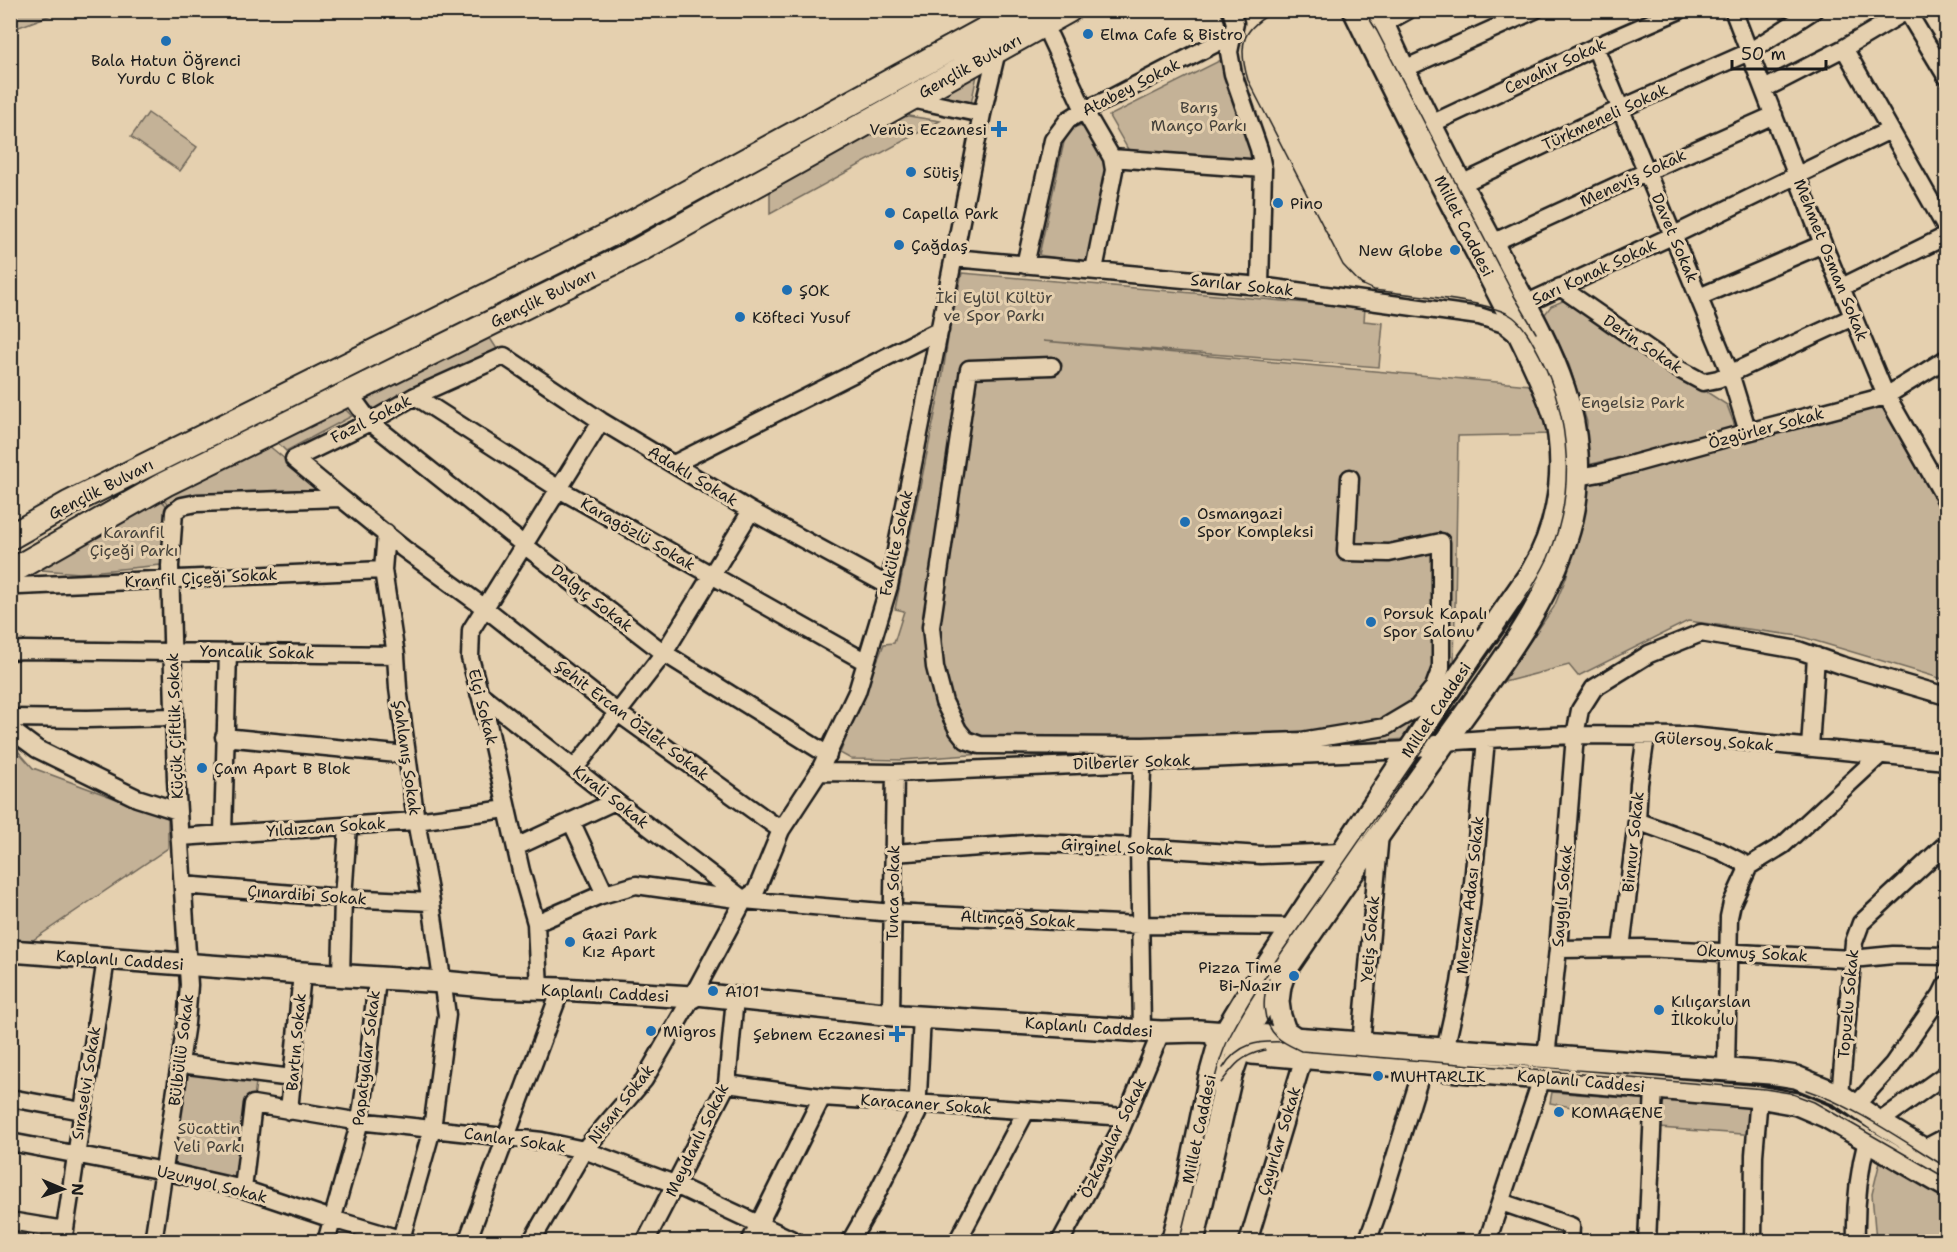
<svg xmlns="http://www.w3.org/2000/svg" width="1957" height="1252" font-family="'Shantell Sans',sans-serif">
<rect width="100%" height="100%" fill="#e5d0af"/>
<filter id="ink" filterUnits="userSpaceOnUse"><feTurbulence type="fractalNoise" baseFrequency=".0167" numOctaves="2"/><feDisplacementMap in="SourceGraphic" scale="12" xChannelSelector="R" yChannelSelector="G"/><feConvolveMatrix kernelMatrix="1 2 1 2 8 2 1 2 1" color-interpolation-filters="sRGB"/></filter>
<g filter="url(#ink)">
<path fill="#c4b297" stroke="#70675a" stroke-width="1.5" d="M11 10H62V11L11 30Z
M1221 60 1257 162 1129 151 1109 116Z
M977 75 971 104 936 99Z
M148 113 197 147 180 171 131 137Z
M902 115 940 121 770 214V187Z
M1082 125 1105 157 1106 171 1086 263 1039 255 1064 142 1072 128Z
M962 273 1365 308 1364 321 1383 323 1379 367 1043 341 1541 386 1553 434 1458 436 1454 666 1405 739 1305 747 1036 754 997 753 901 760 851 759 840 753 884 644 894 643 904 611 895 609 942 380 949 332Z
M1565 300 1727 405 1736 429 1588 465 1586 440 1587 422 1569 365 1545 314 1551 306Z
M488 335 497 349 375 410 362 398Z
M1881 405 1946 520V680L1799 636 1688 621 1578 676 1569 665 1504 682 1512 667 1554 607 1566 578 1587 503 1588 482Z
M343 407 352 416 286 451 276 441Z
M268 445 321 489 191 496 168 504 161 497Z
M158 498 166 505 161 565 80 573 41 570 33 564Z
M10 742 33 768 168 818V848L33 940H11Z
M180 1064 257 1074 243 1189 164 1171Z
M1552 1092 1650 1100 1646 1121 1550 1103Z
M1666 1099 1759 1104 1756 1135 1659 1128 1655 1114Z
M1881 1157 1946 1194V1232L1876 1241 1872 1194Z"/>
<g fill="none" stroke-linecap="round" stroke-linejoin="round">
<defs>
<path id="minor" d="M1733 10 1823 244 1884 391 1946 500
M1907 11 1946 76
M1383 24 1408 10
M1050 37 1084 110 1112 158 1114 170 1094 270
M1595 47 1730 373 1748 432
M1844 48 1946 228
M1404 69 1535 10
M1764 89 1844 48 1908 10
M911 99 982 114
M1431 124 1595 47 1680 10
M1112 158 1263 169 1259 149 1233 74 1229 52 1235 23 1231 10
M1461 184 1620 109 1749 52 1814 10
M1492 243 1646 172 1774 115
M954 258 1260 286 1479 316 1504 324 1520 337
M1025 265 1053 140 1068 120 1084 110 1109 99 1234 34
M1260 286 1263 169
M1560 287 1675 367 1703 382 1718 379 1853 317
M1842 287 1946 236
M1699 297 1823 244
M1525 304 1674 235 1890 130
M1052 366 969 369 931 627 935 667 944 702 958 730 966 740 980 745 1143 746 1139 847 1142 1030
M349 393 370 422 524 545 664 653 828 755
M415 396 559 489 866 662
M674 464 940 330
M1578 477 1600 473 1748 432 1886 396 1946 359
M341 498 294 459 370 422 415 396 504 356 601 421 751 511 889 586
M386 533 383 570 396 655 398 688 416 821 431 902 447 1015 432 1129 401 1239
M19 586 383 570
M10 651 24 650 396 655
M479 693 615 801 743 899
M10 718 87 719 174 717
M10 729 37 749 137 798 178 811
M224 737 407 755
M1143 746 1301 741 1385 727 1417 708 1434 687 1441 668V542L1389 553 1346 552 1350 478
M1810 748 1816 656
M575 768 664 653 751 511
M819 772 895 773 1409 750 1444 742 1486 739 1575 735 1690 736 1946 761
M571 821 605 894
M1637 821 1720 851 1749 866
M223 834 228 652
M180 837 416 821 507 809
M516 847 615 801
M893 853 1038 843 1139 847 1261 855 1342 852
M183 885 343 898 431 902
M536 923 598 896 636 885 744 900 893 913 1140 925 1292 927
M1621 948 1637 821 1639 784 1646 736
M1558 949 1644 948 1852 959 1893 955 1946 956
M341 975 343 898 348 826
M539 989 536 923 521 871 488 724 470 658 471 630 601 421
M891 1014 895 773
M1361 1044 1380 834
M1445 1050 1460 983 1471 905 1486 739
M1546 1057 1558 949 1575 735 1580 710 1594 688 1649 654 1701 633 1798 650 1841 665 1946 696
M180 1064 292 1078
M1726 1069 1729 917 1732 903 1749 866 1783 845 1881 754
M727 1084 822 1097 1126 1117
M1840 1095 1854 942 1861 923 1946 844
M10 1098 82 1111
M1856 1105 1893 1064 1941 995 1946 985
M289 1111 302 973
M1879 1122 1946 1074
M10 1142 164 1171 243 1189 332 1219 410 1242
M1923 1149 1946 1137
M243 1189 253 1104 349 1120 542 1141 584 1150 669 1182 797 1242
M1501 1202 1571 1226 1570 1242
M10 1221 65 1230
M63 1242 106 959
M153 1242 186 1023 189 985 176 780 170 566 174 512 182 506 197 503 341 498 404 549 485 608 618 713 781 830
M326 1242 360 1121 367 1074 377 979
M467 1242 561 989
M531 1242 584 1150 644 1080 692 997 744 900 756 891 781 830 819 772 857 692 889 586 982 114 997 51
M645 1242 727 1084 735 998
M750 1242 822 1097
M850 1242 870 1207 917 1114 922 1017
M957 1242 1026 1111
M1060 1242 1121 1129 1161 1032
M1248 1242 1307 1047
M1367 1242 1379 1209 1423 1067
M1487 1242 1542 1078
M1647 1242 1654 1088
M1753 1242 1754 1155 1759 1097
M1856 1242C1855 1207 1858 1174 1867 1140"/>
<path id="major" d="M10 951 302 973 443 982 495 987 561 989 692 997 697 994 902 1016 1161 1032 1199 1031 1770 1073 1796 1077 1840 1095 1879 1122 1946 1163
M1216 1039 1252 1053 1759 1097 1797 1104 1825 1116 1946 1186
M1297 1039 1285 1031 1280 1016 1278 1002 1280 986 1285 971C1337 895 1389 820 1442 746 1491 676 1552 603 1572 519 1582 476 1578 430 1564 389 1547 337 1517 290 1491 241 1451 166 1411 89 1377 10
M1172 1242 1188 1183 1210 1076 1220 1040 1243 1002 1451 687 1532 571C1556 531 1565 483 1559 436 1556 413 1546 393 1537 372 1520 334 1501 298 1482 262 1438 179 1395 95 1354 10
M1193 1242 1231 1076 1245 1035 1278 982"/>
<path id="highway" d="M10 537 70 503 617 231 1021 10
M10 572 165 484 639 250 1069 10"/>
</defs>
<use href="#minor" stroke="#1c1c1c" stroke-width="21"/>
<use href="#major" stroke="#1c1c1c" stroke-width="26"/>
<use href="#highway" stroke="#1c1c1c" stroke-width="28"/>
<use href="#minor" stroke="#e5d0af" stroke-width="16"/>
<use href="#major" stroke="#e5d0af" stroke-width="21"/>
<use href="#highway" stroke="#e5d0af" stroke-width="24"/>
<path stroke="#1c1c1c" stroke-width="1.5" d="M1364 10 1377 31 1513 294 1536 333
M1269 979C1262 998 1261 1021 1277 1037 1283 1043 1293 1047 1301 1051L1765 1089 1790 1093 1814 1102 1946 1178
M1223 1068C1238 1043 1257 1041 1284 1042
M1221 1083C1235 1064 1241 1056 1265 1050
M1806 1090C1854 1106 1903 1141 1946 1167
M1179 1242C1189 1203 1198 1164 1205 1125 1212 1094 1216 1062 1231 1034 1256 987 1288 943 1319 899 1372 822 1426 746 1477 668 1500 634 1531 594 1548 558 1576 494 1571 418 1540 356 1533 343 1525 326 1513 317 1491 300 1405 295 1374 290L1361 284 1343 265 1248 80C1237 43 1242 28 1277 10"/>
</g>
</g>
<g fill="#1f6fb2" stroke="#e5d0af" stroke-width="2">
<circle cx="1088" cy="34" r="6"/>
<circle cx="166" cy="41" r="6"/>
<path d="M996 120h6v6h6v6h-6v6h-6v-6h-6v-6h6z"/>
<circle cx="911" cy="172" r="6"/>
<circle cx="1278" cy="203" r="6"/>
<circle cx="890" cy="213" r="6"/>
<circle cx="899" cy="245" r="6"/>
<circle cx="1455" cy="250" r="6"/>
<circle cx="787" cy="290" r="6"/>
<circle cx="740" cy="317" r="6"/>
<circle cx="1185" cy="522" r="6"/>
<circle cx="1371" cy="622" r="6"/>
<circle cx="202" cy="768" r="6"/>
<circle cx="570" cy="942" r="6"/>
<circle cx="1294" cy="976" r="6"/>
<circle cx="713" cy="991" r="6"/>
<circle cx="1659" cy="1010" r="6"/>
<circle cx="651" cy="1031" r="6"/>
<path d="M894 1025h6v6h6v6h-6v6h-6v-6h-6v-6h6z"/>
<circle cx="1378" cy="1076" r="6"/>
<circle cx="1559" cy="1112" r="6"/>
</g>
<g text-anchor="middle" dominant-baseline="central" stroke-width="6" stroke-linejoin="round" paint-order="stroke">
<g font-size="16" fill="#1c1c1c" stroke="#e5d0af" text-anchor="start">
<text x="1100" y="34">Elma Cafe &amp; Bistro</text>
<text x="166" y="60" text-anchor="middle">Bala Hatun Öğrenci<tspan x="166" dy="18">Yurdu C Blok</tspan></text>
<text x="987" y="129" text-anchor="end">Venüs Eczanesi</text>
<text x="923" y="172">Sütiş</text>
<text x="1290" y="203">Pino</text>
<text x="902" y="213">Capella Park</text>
<text x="911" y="245">Çağdaş</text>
<text x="1443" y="250" text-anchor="end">New Globe</text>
<text x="799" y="290">ŞOK</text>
<text x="752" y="317">Köfteci Yusuf</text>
<text x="1197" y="513">Osmangazi<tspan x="1197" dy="18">Spor Kompleksi</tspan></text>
<text x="1383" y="613">Porsuk Kapalı<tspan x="1383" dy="18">Spor Salonu</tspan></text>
<text x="214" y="768">Çam Apart B Blok</text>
<text x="582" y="933">Gazi Park<tspan x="582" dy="18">Kız Apart</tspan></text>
<text x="1282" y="967" text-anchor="end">Pizza Time<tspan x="1282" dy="18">Bi-Nazır</tspan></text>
<text x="725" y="991">A101</text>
<text x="1671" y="1001">Kılıçarslan<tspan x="1671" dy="18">İlkokulu</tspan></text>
<text x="663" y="1031">Migros</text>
<text x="885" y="1034" text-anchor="end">Şebnem Eczanesi</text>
<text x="1390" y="1076">MUHTARLIK</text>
<text x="1571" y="1112">KOMAGENE</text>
</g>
<g font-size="16" fill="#1c1c1c" stroke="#e5d0af">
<text transform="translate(970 66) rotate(-29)">Gençlik Bulvarı</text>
<text transform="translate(1555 66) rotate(-25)">Cevahir Sokak</text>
<text transform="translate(1131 87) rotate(-27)">Atabey Sokak</text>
<text transform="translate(1605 117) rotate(-25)">Türkmeneli Sokak</text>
<text transform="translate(1633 178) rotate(-25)">Meneviş Sokak</text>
<text transform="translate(1464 226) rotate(63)">Millet Caddesi</text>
<text transform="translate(1675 238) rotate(67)">Davet Sokak</text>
<text transform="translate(1831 260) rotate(68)">Mehmet Osman Sokak</text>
<text transform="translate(1594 272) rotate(-25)">Sarı Konak Sokak</text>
<text transform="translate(1242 285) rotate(6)">Sarılar Sokak</text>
<text transform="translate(543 298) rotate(-26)">Gençlik Bulvarı</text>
<text transform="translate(1643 344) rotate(34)">Derin Sokak</text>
<text transform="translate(371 419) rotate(-27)">Fazıl Sokak</text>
<text transform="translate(1766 428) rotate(-15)">Özgürler Sokak</text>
<text transform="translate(693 476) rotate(31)">Adaklı Sokak</text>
<text transform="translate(101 489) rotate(-27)">Gençlik Bulvarı</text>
<text transform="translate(638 534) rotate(30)">Karagözlü Sokak</text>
<text transform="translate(896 543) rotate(-78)">Fakülte Sokak</text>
<text transform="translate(201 578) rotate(-3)">Kranfil Çiçeği Sokak</text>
<text transform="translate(592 598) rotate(38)">Dalgıç Sokak</text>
<text transform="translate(257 652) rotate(1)">Yoncalık Sokak</text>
<text transform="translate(483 707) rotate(76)">Elçi Sokak</text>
<text transform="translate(1436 710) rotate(-56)">Millet Caddesi</text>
<text transform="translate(632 720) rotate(37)">Şehit Ercan Özlek Sokak</text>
<text transform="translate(175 726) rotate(-92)">Küçük Çiftlik Sokak</text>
<text transform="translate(1714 741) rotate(4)">Gülersoy Sokak</text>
<text transform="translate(407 758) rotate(82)">Şahlanış Sokak</text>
<text transform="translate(1132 762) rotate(-2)">Dilberler Sokak</text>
<text transform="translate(611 797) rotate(38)">Kırali Sokak</text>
<text transform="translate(326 827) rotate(-4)">Yıldızcan Sokak</text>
<text transform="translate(1633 842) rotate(-84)">Binnur Sokak</text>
<text transform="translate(1117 847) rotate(3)">Girginel Sokak</text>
<text transform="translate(893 893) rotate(-89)">Tunca Sokak</text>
<text transform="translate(307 895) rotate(4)">Çınardibi Sokak</text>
<text transform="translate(1470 895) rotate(-84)">Mercan Adası Sokak</text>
<text transform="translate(1562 896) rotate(-85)">Saygılı Sokak</text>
<text transform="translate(1018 919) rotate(3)">Altınçağ Sokak</text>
<text transform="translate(1370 939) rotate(-85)">Yetiş Sokak</text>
<text transform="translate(1752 953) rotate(3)">Okumuş Sokak</text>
<text transform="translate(120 960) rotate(4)">Kaplanlı Caddesi</text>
<text transform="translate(605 993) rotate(3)">Kaplanlı Caddesi</text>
<text transform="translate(1848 1004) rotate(-85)">Topuzlu Sokak</text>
<text transform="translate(1089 1027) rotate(4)">Kaplanlı Caddesi</text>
<text transform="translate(296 1042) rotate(-85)">Bartın Sokak</text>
<text transform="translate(181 1050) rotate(-83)">Bülbüllü Sokak</text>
<text transform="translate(366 1058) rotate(-83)">Papatyalar Sokak</text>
<text transform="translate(1581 1081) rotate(5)">Kaplanlı Caddesi</text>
<text transform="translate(86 1083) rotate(-81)">Sıraselvi Sokak</text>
<text transform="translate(621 1104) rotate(-52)">Nisan Sokak</text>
<text transform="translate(926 1104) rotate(4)">Karacaner Sokak</text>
<text transform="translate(1199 1129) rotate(-78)">Millet Caddesi</text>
<text transform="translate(1113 1138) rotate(-64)">Özkayalar Sokak</text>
<text transform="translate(515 1140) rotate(8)">Canlar Sokak</text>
<text transform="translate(697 1140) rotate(-64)">Meydanlı Sokak</text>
<text transform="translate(1279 1141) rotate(-73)">Çayırlar Sokak</text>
<text transform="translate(212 1184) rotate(14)">Uzunyol Sokak</text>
</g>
<g font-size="16" fill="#46423b" stroke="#e5d0af">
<text x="1199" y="107">Barış<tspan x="1199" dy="18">Manço Parkı</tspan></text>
<text x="994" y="297">İki Eylül Kültür<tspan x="994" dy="18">ve Spor Parkı</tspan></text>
<text x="1633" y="402">Engelsiz Park</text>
<text x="134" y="532">Karanfil<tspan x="134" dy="18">Çiçeği Parkı</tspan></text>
<text x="209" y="1128">Sücattin<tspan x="209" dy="18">Veli Parkı</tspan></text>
</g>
</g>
<rect width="1957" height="1252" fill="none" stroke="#e5d0af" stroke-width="36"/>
<rect x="18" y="18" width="1921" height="1216" fill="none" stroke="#1c1c1c" stroke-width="2" filter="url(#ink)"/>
<g transform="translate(63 1189) rotate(92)" stroke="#e5d0af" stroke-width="4.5" paint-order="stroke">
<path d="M0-4.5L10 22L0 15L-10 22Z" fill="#1c1c1c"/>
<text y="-9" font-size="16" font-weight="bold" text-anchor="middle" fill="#1c1c1c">N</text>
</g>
<path d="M1732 60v9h94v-9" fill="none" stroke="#1c1c1c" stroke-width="3"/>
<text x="1741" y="60" font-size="18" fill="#1c1c1c" stroke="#e5d0af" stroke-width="4.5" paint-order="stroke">50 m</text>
</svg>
